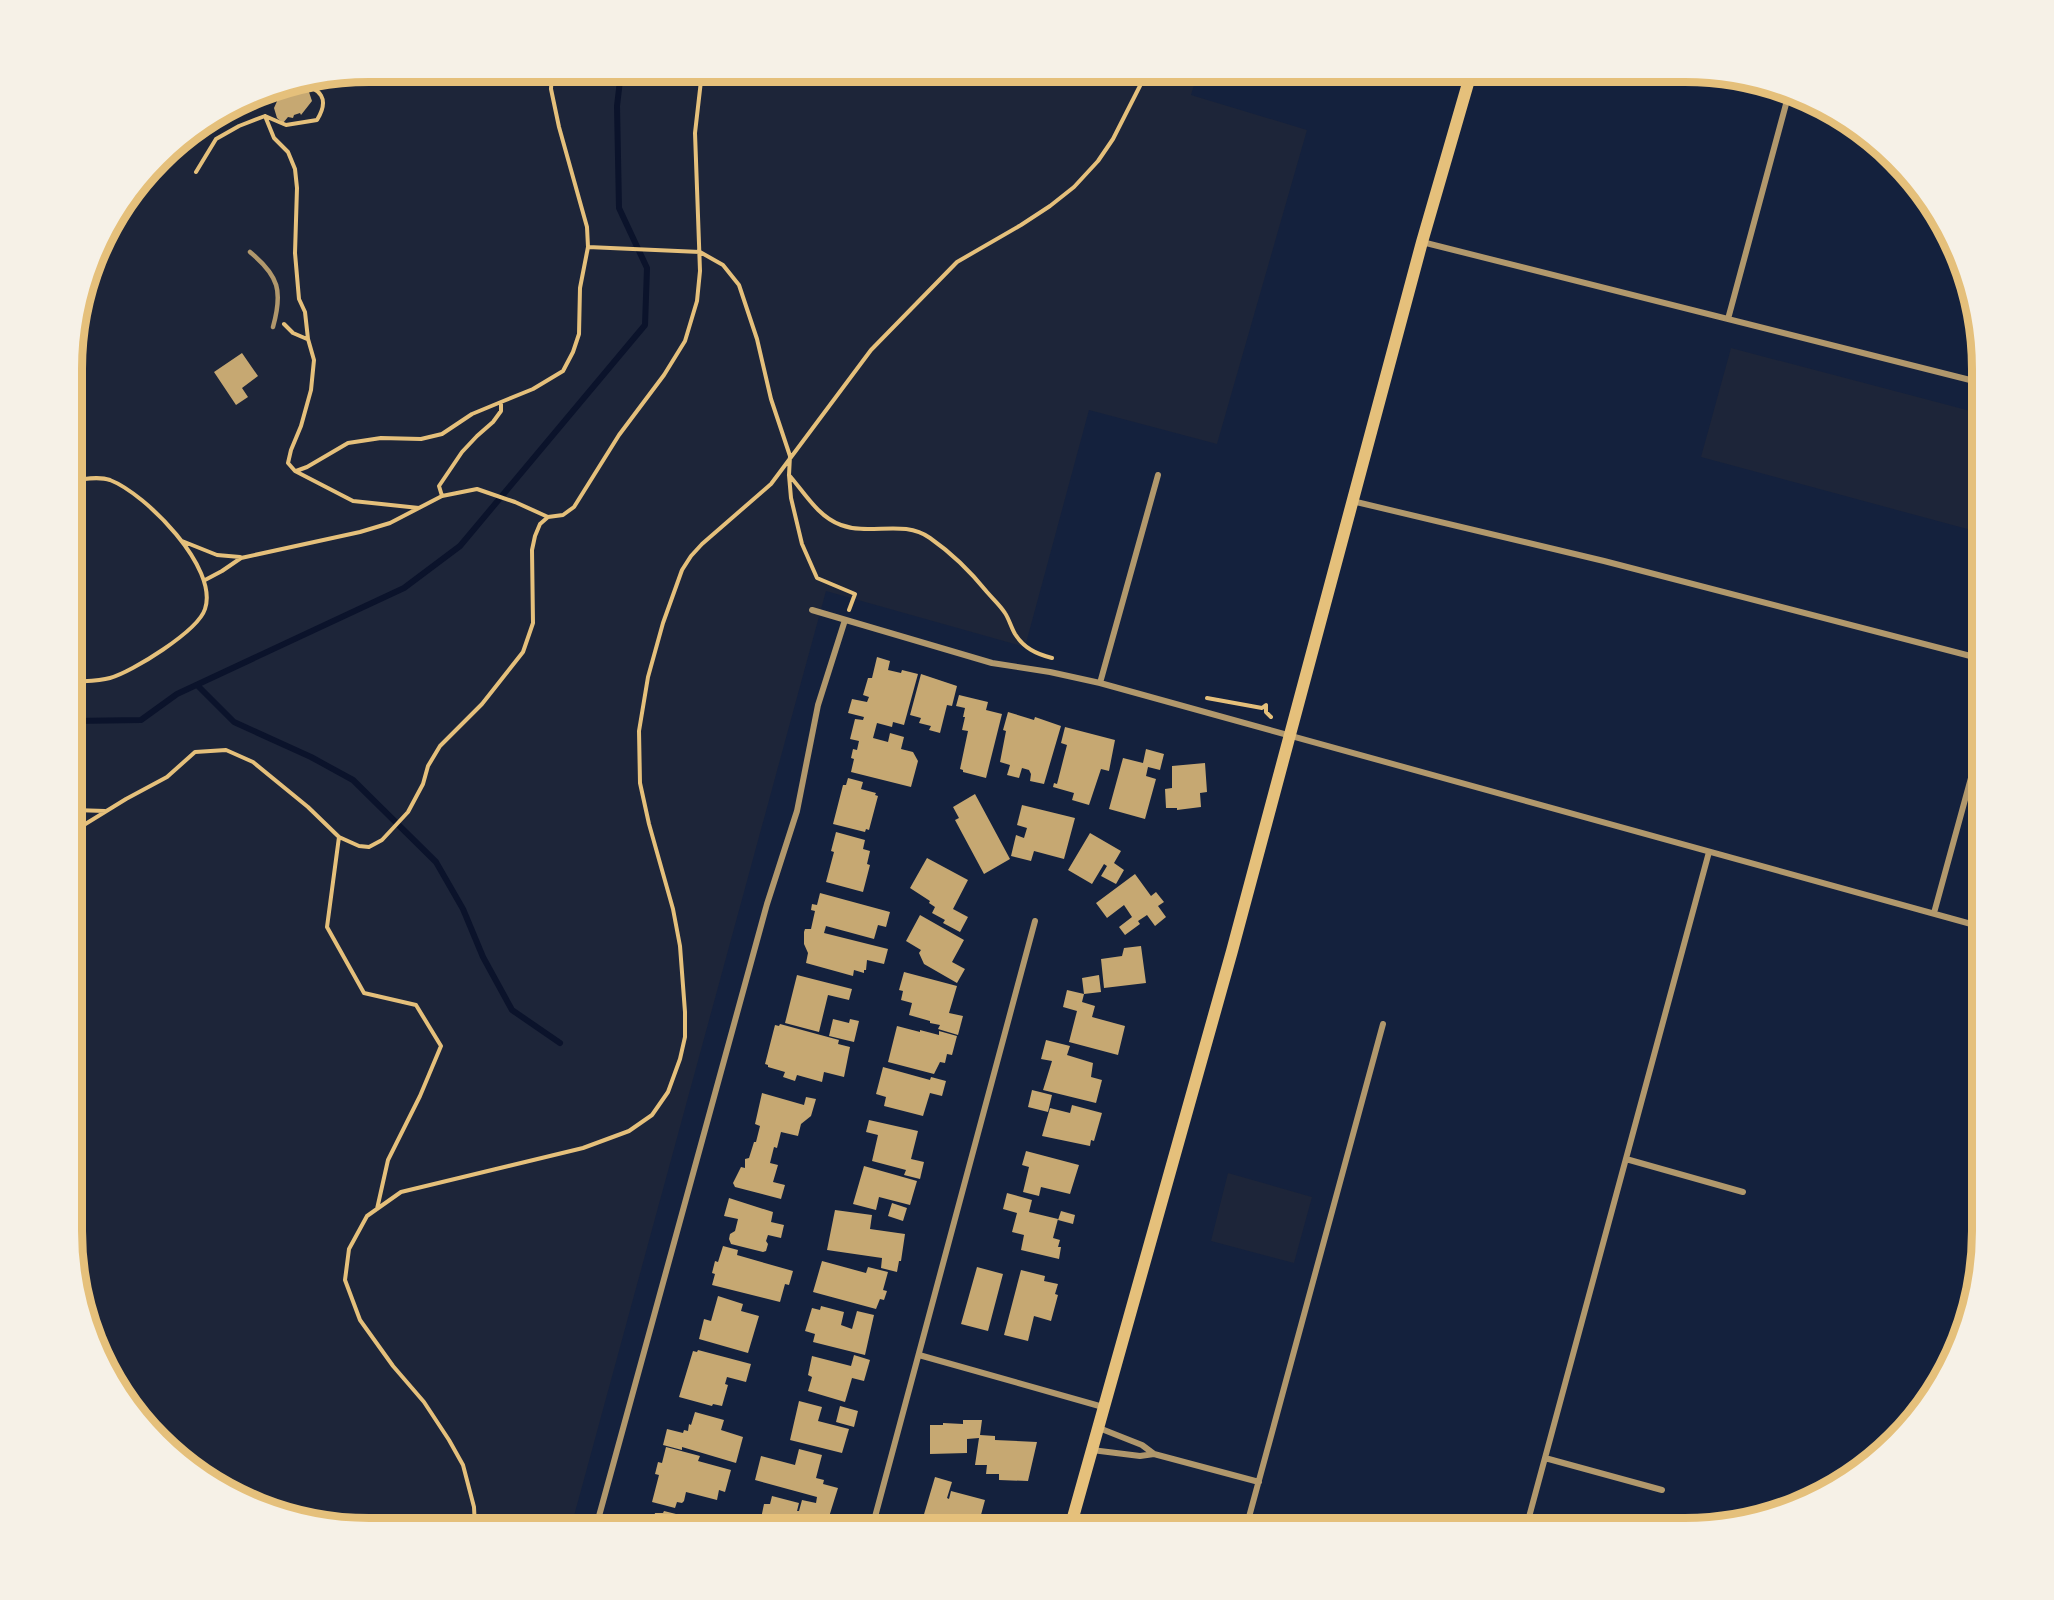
<svg xmlns="http://www.w3.org/2000/svg" width="2054" height="1600" font-family="Karla,sans-serif">
<rect width="100%" height="100%" fill="#14213d"/>
<path fill="#1d2539" d="M369 72H1198L1191 95 1307 130 1217 444 1089 410 1025 647 826 591 571 1527H350L256 1505 173 1454 103 1362 73 1250 75 330 112 221 174 146 274 88Z
M1731 348 1982 414V533L1701 457Z
M1228 1173 1312 1197 1294 1263 1211 1241Z"/>
<g fill="none" stroke-linecap="round" stroke-linejoin="round">
<path stroke="#0b132b" stroke-width="6" d="M197 685 234 722 311 757 353 780 436 862 463 909 483 957 512 1010 560 1043
M74 721 141 720 177 694 404 588 460 546 645 325 647 268 619 208 617 106 621 72"/>
</g>
<path fill="#c6a872" d="M302 86 309 92 312 101 301 115 300 113 294 115 293 118 288 117 283 123 277 118 274 108 278 99 283 95 294 92 299 93Z
M242 353 258 376 242 388 248 397 236 405 214 372Z
M877 657 890 661 888 670 901 673 902 670 918 674 904 725 893 722 892 727 877 723 873 738 888 742 890 733 904 737 901 749 913 752 918 761 911 787 851 772 854 759 851 758 853 749 857 750 859 741 850 739 855 719 863 720 864 717 848 713 852 699 867 702 869 697 863 695 868 678H872Z
M921 674 957 686 952 706 947 705 940 733 929 730 931 726 919 723 921 718 910 715Z
M959 695 988 702 986 710 1002 714 986 778 963 772V770L960 769 968 731 962 730 965 717H963L965 708 956 706Z
M1008 712 1034 720 1035 717 1061 726 1044 784 1030 781 1031 774 1029 770 1022 768 1019 778 1007 775 1010 765 1000 762 1006 731 1003 730Z
M1065 727 1115 740 1109 771 1101 769 1089 805 1072 800 1074 793 1053 787 1054 783 1057 784 1067 745 1061 743Z
M1146 749 1164 754 1160 770 1148 767 1146 776 1156 779 1145 819 1109 809 1123 758 1143 763Z
M1205 763 1207 792 1200 793 1201 807 1177 810V808H1166L1165 789 1172 788V766Z
M848 778 863 782 861 789 876 793 875 795 878 796 869 830 866 829 865 832 833 824 843 785H846Z
M975 794 1010 859 984 874 955 820 959 818 953 807Z
M1022 805 1075 818 1064 859 1034 851 1031 861 1011 856 1016 835 1024 838 1027 828 1017 825Z
M836 832 865 840 863 849 870 851 867 864 870 865 863 892 826 882 834 852 831 851Z
M1090 833 1121 851 1114 863 1124 870 1116 884 1101 876 1107 866 1104 864 1092 884 1068 870Z
M927 858 968 880 953 909 968 917 960 932 943 923 945 920 932 913 935 907 929 903 930 901 910 888Z
M1135 874 1151 896 1156 892 1164 902 1158 906 1166 917 1155 926 1147 915 1138 921 1140 924 1125 935 1119 927 1132 917 1124 905 1107 918 1096 903Z
M820 893 890 912 886 927 878 925 874 939 826 926 824 933 888 949 884 964 867 960 866 970H864V973L854 970 853 976 806 963 808 953 804 944V932L805 929H811L815 911 811 910 812 904 817 905Z
M920 915 964 940 952 962 965 969 957 983 924 964 919 953 921 950 906 941Z
M1141 946 1146 983 1104 988 1101 959 1122 956 1124 948Z
M904 972 957 986 949 1013 963 1016 958 1035 938 1029 940 1025 930 1023V1021L909 1015 912 1003 901 1000 903 991 899 990Z
M797 975 852 989 849 1000 828 995 819 1032 785 1023Z
M1099 975 1101 992 1084 994 1082 978Z
M1067 990 1084 994 1082 1002 1095 1006 1092 1017 1125 1026 1118 1055 1069 1042 1077 1011 1063 1007Z
M833 1019 849 1023 850 1019 859 1021 854 1042 829 1036Z
M780 1024 839 1040 838 1044 850 1047 844 1077 824 1072 822 1082 797 1075 795 1081 783 1077 785 1072 768 1067V1065L765 1064 775 1025 779 1026Z
M897 1026 920 1032V1030L939 1035V1031L957 1036 952 1055 947 1054 945 1063 940 1062 934 1074 888 1062Z
M1046 1040 1070 1046 1067 1055 1093 1063 1091 1077 1102 1080 1096 1103 1043 1090 1052 1061 1041 1059Z
M883 1067 930 1080 931 1077 946 1081 942 1096 930 1093 923 1116 884 1106 886 1097 876 1094Z
M1032 1090 1052 1095 1048 1112 1028 1107Z
M762 1093 804 1105 806 1097 816 1099 811 1116 801 1124 798 1136 781 1132 777 1148 774 1147 770 1163 778 1165 773 1182 785 1185 781 1199 735 1187 733 1183 741 1167 745 1168V1159L749 1158 754 1142H756L760 1126 755 1124Z
M1072 1105 1102 1113 1094 1141 1091 1140 1090 1146 1042 1136 1050 1108 1070 1113Z
M869 1120 918 1131 911 1159 924 1162 920 1179 904 1175 906 1170 872 1161 878 1135 866 1132Z
M1026 1151 1079 1165 1070 1194 1041 1187 1039 1196 1023 1192 1029 1167 1022 1165Z
M864 1166 917 1181 910 1205 879 1197 876 1210 853 1204Z
M1007 1193 1032 1200 1029 1212 1058 1219 1053 1238 1060 1240 1058 1247H1061L1059 1259 1021 1250 1024 1235 1012 1232 1017 1213 1003 1209Z
M729 1198 773 1212 771 1222 784 1225 781 1238 768 1235 766 1241 768 1244 766 1251 763 1252 731 1244 729 1239 730 1234 735 1231 738 1219 724 1216Z
M892 1203 907 1208 903 1221 888 1216Z
M835 1210 872 1215 870 1229 905 1234 901 1261H899L897 1272 881 1268 882 1258 827 1250Z
M1061 1211 1075 1215 1073 1224 1058 1220Z
M723 1246 738 1250 737 1255 793 1271 789 1285 785 1284 780 1302 712 1285 715 1274 712 1273 715 1261 718 1262Z
M822 1261 866 1273 868 1267 888 1272 883 1290 887 1291 884 1300 880 1299 876 1309 813 1292Z
M977 1267 1003 1274 988 1331 961 1324Z
M1021 1270 1045 1276 1044 1281 1058 1284 1055 1294 1058 1295 1051 1321 1034 1316 1028 1341 1004 1335Z
M718 1296 743 1304 741 1311 759 1316 748 1353 699 1339 704 1319 711 1321Z
M821 1306 844 1312 841 1325 852 1329 857 1311 874 1315 865 1355 813 1342 815 1334 805 1331 812 1308 820 1310Z
M698 1350 751 1364 746 1382 727 1377 725 1384 728 1385 722 1406 713 1404 712 1406 679 1397 693 1351 697 1352Z
M854 1355 870 1360 864 1381 852 1378 845 1402 808 1391 812 1377 808 1375 812 1356 851 1366Z
M799 1401 822 1407 818 1421 849 1429 842 1453 790 1440Z
M840 1406 858 1411 854 1427 836 1422Z
M695 1412 724 1420 721 1430 743 1437 736 1463 682 1447V1450L663 1445 667 1429 683 1433 684 1430 688 1431 689 1424 691 1425Z
M963 1420H982L980 1435 995 1436V1440L1037 1442 1028 1481 999 1480V1474H986L987 1465H975L979 1438 967 1439V1453L930 1454V1425H943V1423L963 1424Z
M666 1447 700 1456 698 1461 731 1470 725 1492 719 1490 717 1500 686 1492 684 1501 682 1503 677 1502 675 1508 652 1502 659 1475 655 1474 658 1462 662 1463Z
M799 1449 822 1455 816 1478 824 1480 823 1484 838 1488 828 1520 814 1517 811 1528H759L764 1504H770L772 1496 799 1503 797 1511H799L802 1500 816 1503 817 1497 755 1480 761 1456 795 1465Z
M935 1477 952 1482 947 1498 949 1499 951 1491 985 1500 978 1526 949 1518 947 1528 922 1521Z
M664 1511 688 1517V1520L691 1521 689 1528H651L655 1513H663Z"/>
<g fill="none" stroke-linecap="round" stroke-linejoin="round">
<path stroke="#e5c07b" stroke-width="4" d="M265 116 274 138 288 152 295 169 297 188 295 253 299 299 305 312 308 339 314 360 311 390 301 426 291 450 288 463 295 471 353 501 419 508
M196 172 216 139 239 126 265 116 286 125 317 120C330 99 321 88 299 84
M588 247 700 252 723 265 739 285 757 339 771 399 790 456 789 475 791 498 802 544 817 578 855 594 849 610
M284 324 293 333 307 339
M296 471 307 467 348 443 381 438 421 439 442 434 472 414 501 402
M789 475C804 492 818 517 841 525 871 536 903 519 930 538 953 554 970 571 987 592 993 599 1000 605 1005 613 1009 619 1011 627 1015 634 1024 648 1036 654 1052 658
M442 496 439 486 462 452 477 436 493 422 501 411V402L533 389 563 371 573 352 579 334 580 288 588 247 587 227 559 127 551 89 552 72
M182 541 217 555 240 557
M205 580 222 571 241 558 360 532 390 523 442 496 477 489 515 502 548 517
M74 682C86 681 99 681 110 678 132 672 198 631 205 609 219 568 146 494 110 480 99 476 86 479 74 480
M1207 698 1262 708 1266 705V712L1271 717
M74 810 105 811
M74 831 126 799 167 777 195 752 226 750 253 762 308 807 339 837 359 846 369 847 382 840 408 812 423 784 428 766 440 746 482 704 523 652 533 623 532 550 535 536 540 524 548 517 563 515 574 507 619 435 664 375 685 341 697 301 700 271 695 133 702 72
M339 837 327 927 364 993 416 1005 441 1046 420 1096 388 1160 377 1209
M475 1527 474 1507 463 1465 449 1440 424 1402 393 1366 360 1320 345 1280 349 1249 367 1216 401 1192 583 1148 629 1131 652 1115 668 1092 680 1059 685 1037V1012L680 946 673 909 649 824 640 783 639 731 648 677 663 623 682 570 691 556 702 544 771 484 871 350 957 262 1021 225 1050 206 1074 187 1098 161 1113 139 1147 72"/>
<path stroke="#b1986c" stroke-width="4.5" d="M250 252C279 276 283 291 273 327"/>
<path stroke="#b1986c" stroke-width="6" d="M1422 242 1982 383
M1728 319 1789 93
M1352 501 1604 561 1982 659
M812 610 992 663 1050 672 1100 683 1982 927
M1100 683 1158 475
M1934 913 1974 767 1982 754
M1626 1159 1743 1192
M919 1355 1103 1407
M1952 1355 1981 1245
M1099 1428 1142 1445 1154 1454
M1092 1450 1140 1456 1154 1454 1259 1482
M1545 1458 1662 1490
M596 1527 767 904 797 811 818 705 845 620
M872 1528 1035 921
M1246 1528 1383 1024
M1526 1528 1709 852"/>
<path stroke="#e5c07b" stroke-width="12" d="M1070 1528 1232 951 1422 242 1471 73"/>
</g>
<path d="M0 0H2054V1600H0ZM369 82H1685A287 287 0 0 1 1972 369V1231A287 287 0 0 1 1685 1518H369A287 287 0 0 1 82 1231V369A287 287 0 0 1 369 82Z" fill="#f6f1e7" fill-rule="evenodd"/>
<path fill="none" stroke="#e5c07b" stroke-width="8" d="M369 82H1685A287 287 0 0 1 1972 369V1231A287 287 0 0 1 1685 1518H369A287 287 0 0 1 82 1231V369A287 287 0 0 1 369 82Z"/>
</svg>
